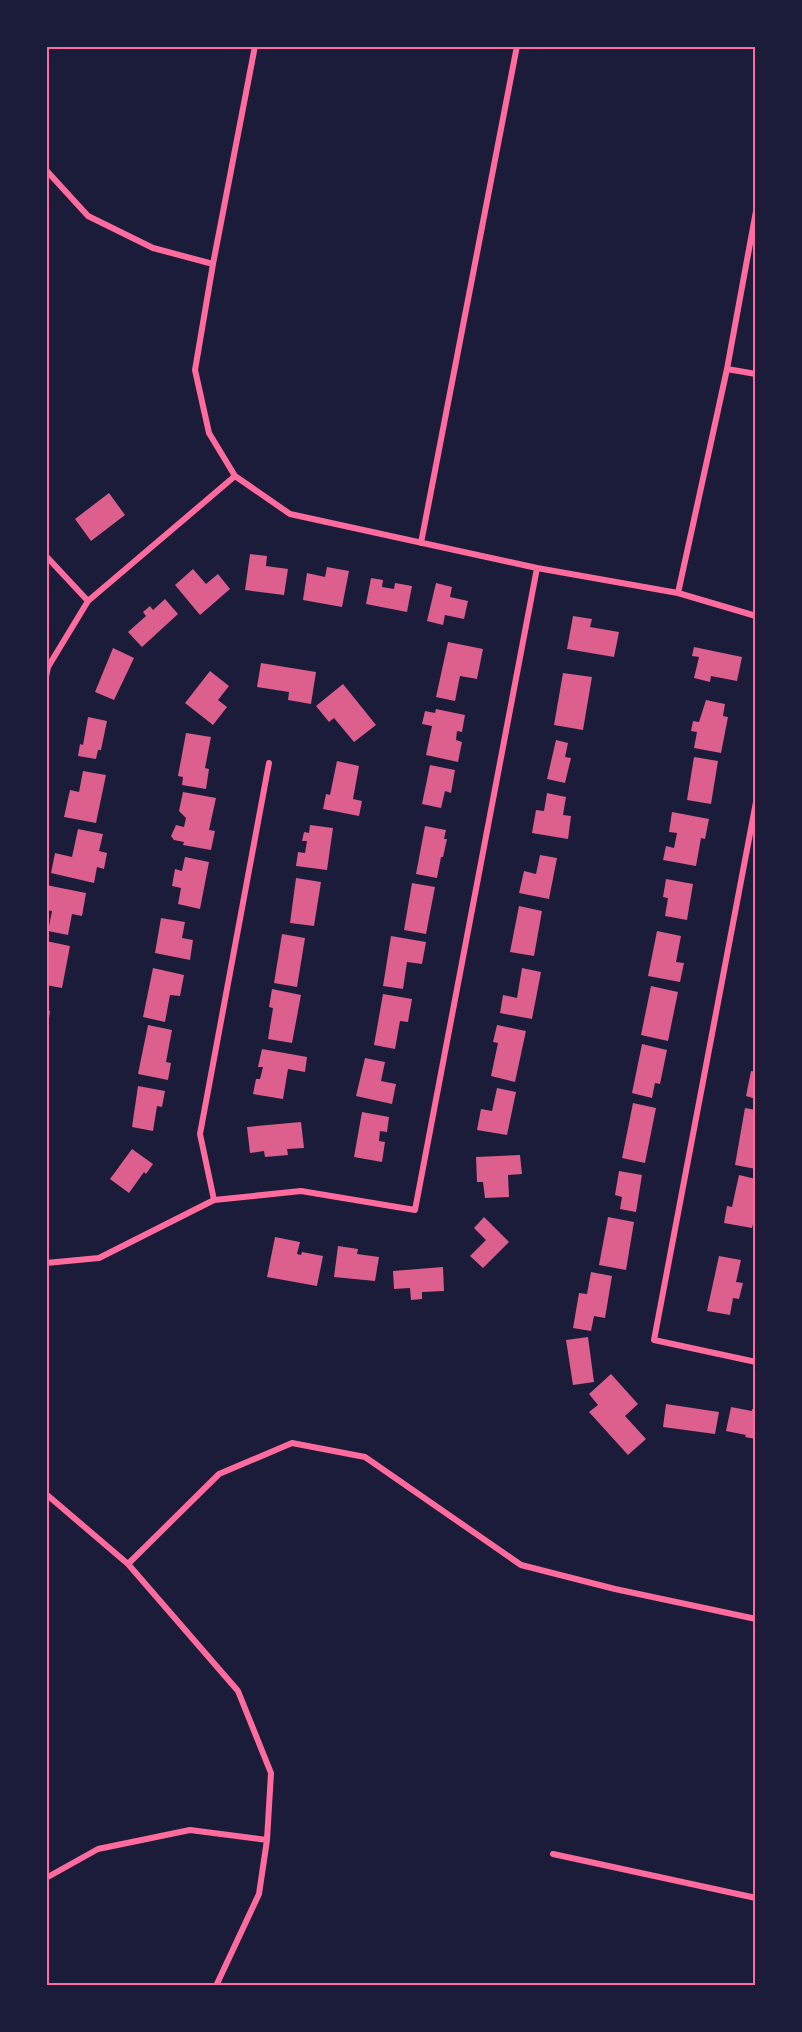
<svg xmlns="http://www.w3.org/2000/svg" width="802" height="2032" font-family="'Exo 2',sans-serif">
<rect width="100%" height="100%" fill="#1b1b3a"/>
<path fill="#dd5f8e" d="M109 493 125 515 91 541 75 519Z
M250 554 267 556 266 566 288 569 284 595 245 590Z
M327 567 349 571 342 607 303 600 307 573 325 577Z
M193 569 206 584 218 574 230 589 200 615 175 585Z
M371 578 383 580 382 587 394 589 395 583 412 586 407 612 366 604Z
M436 583 452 587 450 597 468 601 464 619 445 615 443 625 427 621Z
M165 599 178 614 142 647 128 632 146 616 143 612 150 606 153 610Z
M573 616 592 619 590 627 619 632 614 657 567 649Z
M448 642 483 649 477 679 460 676 455 701 436 697Z
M694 647 742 657 737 681 711 676 710 682 694 678 699 657 692 656Z
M113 648 134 658 114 700 95 692Z
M261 663 316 672 311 704 288 700 289 692 257 687Z
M210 671 229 686 218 700 227 707 213 725 185 703Z
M563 673 592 677 583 730 554 725Z
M343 684 376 725 354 742 334 718 329 722 316 706Z
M706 700 725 704 723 716 728 717 721 753 694 748 697 732 691 731 693 721 699 722Z
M436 709 465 715 462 732 457 731 456 740 462 742 458 762 426 755 432 726 422 724 425 711 435 713Z
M88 717 107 721 101 750H98L96 759 78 756 80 744 83 745Z
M186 733 211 737 205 768 209 769 206 789 182 785 183 777 178 776Z
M556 740 568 743 565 757 571 758 565 783 547 779Z
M694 757 718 761 711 804 687 800Z
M337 761 359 766 353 799 362 801 359 816 323 809 326 794 330 795Z
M430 765 455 770 451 793 445 791 441 808 422 804Z
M83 771 106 775 96 823 64 817 70 790 79 792Z
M183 792 216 798 209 830 215 831 211 850 183 845 184 842 174 840 171 836 176 825 184 827 186 818 179 811Z
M547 793 566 797 563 815 571 816 568 839 532 833 536 810 544 811Z
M672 812 709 819 705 839 701 838 696 866 663 860 666 846 674 848 677 833 669 832Z
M310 825 333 828 327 870 296 866 298 852 305 853 307 841H302L304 832 309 833Z
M425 826 446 830 444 839H447L443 857H441L437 878 416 874Z
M78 829 103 834 99 851 107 853 104 869 97 867 94 883 51 873 55 853 72 857Z
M540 855 557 858 549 899 519 893 524 871 536 874Z
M185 857 209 862 200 909 178 904 181 888 172 886 175 869 182 871Z
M296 878 321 882 314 926 290 923Z
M666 879 693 884 687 920 665 916 668 898 663 897Z
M412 883 435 887 426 934 404 930Z
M46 885 86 893 82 916 72 914 68 935 48 931 52 911 46 910Z
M519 906 542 911 534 956 510 952Z
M161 918 185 922 182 938 193 940 190 960 155 953Z
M657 931 681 936 676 962 684 963 680 982 648 976Z
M282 934 305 938 297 987 274 983Z
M391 936 426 942 422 964 407 962 403 989 383 986Z
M46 941 70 946 62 988 46 985Z
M153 968 184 975 180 996 170 995 165 1022 143 1017Z
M522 968 541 972 532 1019 500 1013 503 995 517 998Z
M651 986 678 992 668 1041 641 1035Z
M272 989 301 995 292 1043 268 1039 273 1008 269 1007Z
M383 994 412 999 408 1022 400 1021 395 1049 374 1045Z
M46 1010 50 1011 48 1025H46Z
M148 1025 172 1030 166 1062 171 1063 168 1080 138 1074Z
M497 1025 526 1031 515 1082 491 1076 498 1043 493 1042Z
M642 1044 667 1050 660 1084 655 1083 652 1098 632 1093Z
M262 1049 307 1057 305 1072 288 1069 283 1099 253 1094 256 1079H260L263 1067H258Z
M365 1058 385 1062 381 1081 396 1084 392 1104 356 1096Z
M751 1071 756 1072V1099L746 1096Z
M138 1086 165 1091 162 1107 157 1106 153 1131 132 1127Z
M497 1088 516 1092 507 1135 477 1130 481 1109 492 1111Z
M633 1103 656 1108 645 1163 622 1158Z
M745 1108 756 1110V1169L735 1165Z
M362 1112 389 1117 387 1132 380 1131 379 1141 385 1142 382 1162 354 1157Z
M301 1122 304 1148 287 1149 288 1155 265 1157 264 1151 250 1153 247 1127Z
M132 1149 153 1164 146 1174 144 1172 129 1193 110 1179Z
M520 1155 522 1174 508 1175 509 1197 485 1198 483 1182H477L476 1157Z
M619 1171 642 1175 636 1212 620 1209 622 1197 615 1195Z
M739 1175 756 1179V1210L752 1228 724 1223 727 1206 732 1207Z
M484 1217 509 1242 483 1268 470 1256 486 1240 474 1228Z
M608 1217 634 1222 626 1270 599 1265Z
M275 1237 300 1242 297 1254 301 1255 302 1252 323 1256 317 1286 267 1277Z
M338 1246 358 1249 357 1254 379 1257 375 1281 334 1277Z
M719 1256 741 1260 736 1282 743 1283 739 1299 733 1298 730 1315 707 1311Z
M443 1267 444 1291 422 1292V1299L411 1300 410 1288 394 1289 393 1271Z
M591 1272 612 1276 605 1318 594 1316 591 1331 573 1328 579 1293 587 1294Z
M588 1337 594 1382 573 1385 566 1340Z
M611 1374 638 1404 625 1416 646 1439 628 1455 589 1412 598 1405 589 1394Z
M666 1404 719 1412 715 1434 663 1427Z
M731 1407 752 1411V1409L756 1410V1439L745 1437 746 1435 726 1431Z"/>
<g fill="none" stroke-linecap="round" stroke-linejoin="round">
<path stroke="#ff6b9d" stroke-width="6" d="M255 46 213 264 195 370 209 433 235 476 290 514 537 568 678 593 756 616
M46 170 88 216 153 248 213 264
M727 369 756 374
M421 543 517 46
M46 556 88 601
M678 593 727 369 756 211
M46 677 48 667 88 601 235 476
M756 802 654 1340 756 1362
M214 1200 200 1134 269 763
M46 1263 99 1258 214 1200 301 1191 415 1210 537 568
M46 1494 128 1564 238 1691 271 1773 267 1840 259 1894 216 1986
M128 1564 219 1474 292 1443 365 1457 521 1565 615 1589 756 1619
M553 1854 756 1898
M46 1878 98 1849 190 1830 267 1840"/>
</g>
<rect width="802" height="2032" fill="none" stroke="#1b1b3a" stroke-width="96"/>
<rect x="48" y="48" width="706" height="1936" fill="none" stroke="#ff6b9d" stroke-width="2"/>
</svg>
